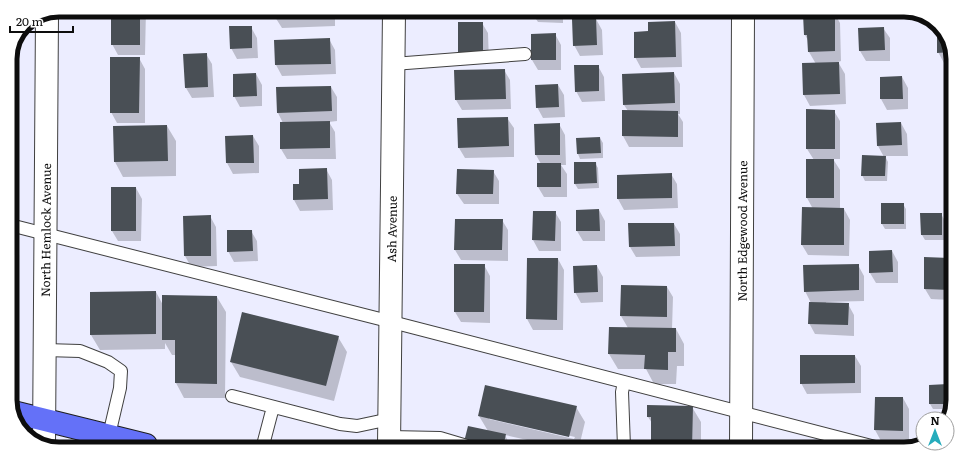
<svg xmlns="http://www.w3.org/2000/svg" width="963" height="459" font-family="Literata,serif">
<rect width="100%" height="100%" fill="#ecedff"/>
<path fill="#0003" fill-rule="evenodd" d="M112 10H146L145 55H118L112 44Z
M234 11H259V13L236 14Z
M275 11 335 12V26L282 28 275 17Z
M460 12 504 13V18L463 17Z
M532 13H563V23L538 22Z
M625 13 680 14V16L627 17Z
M804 14H835L840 23 841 61 838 62 845 74 846 104 810 106 804 95 803 64H816L809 52V42L805 35Z
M596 19 602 30 603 55 580 56 574 45Z
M675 22 681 33 682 67 641 68 635 57 649 32Z
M482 23 488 33 489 63H465Z
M251 27 257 38 258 58 237 59 231 48Z
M883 28 890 38V61H866L860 51Z
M945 32 953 56V63H944L938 52Z
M555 34 561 45V70H538L532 60Z
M329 39 335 50 336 74 282 76 276 65 275 41Z
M206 54 212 64 214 97 192 98 186 88Z
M139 58 145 69V123H117L111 112Z
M598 66 604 77 605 101 582 102 576 91Z
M504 70 510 80 511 109 462 110 456 100Z
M674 73 680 84V114H678L683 122V147H629L623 136 628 111 624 105Z
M256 74 262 85V106L240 107 234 96Z
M902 77 908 88V109L887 110 881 99V78Z
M558 85 564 95 565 117 543 118 537 107Z
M331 87 337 97V121L329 122 335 132 336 159H287L281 149 283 123 278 113Z
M834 111 840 121V159H833L840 170V209H844L850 220 849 256 808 255 802 245 813 209 807 198 814 160 807 149Z
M507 118 514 128V157L465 158 459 148Z
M901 123 907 134 908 156H885L888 162 887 181H865L862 175 884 157 878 146Z
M559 124 565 135 566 165H561L567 174V197H544L538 187 541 164 536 155Z
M167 126 176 141V176L123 177 115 162Z
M253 136 259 146V173L233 174 227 163 226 137Z
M600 138 603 143V158L580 159 578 154Z
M595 163 598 168 599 188 578 189 575 184Z
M326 169 332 180 333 210 300 211 294 200V185H300Z
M493 171 499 181V204H464L457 194Z
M671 174 677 184 678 208 624 210 618 199V176Z
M136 188 142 199 141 241H118L112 231Z
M903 204 906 209V229H885L882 224Z
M599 210 605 221V241H583L577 231Z
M555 212 561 222V251H539L533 240Z
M941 214 944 219V240H925L922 235Z
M210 216 216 227 217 266 191 267 185 256 184 217Z
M502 220 508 230V261L461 260 455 250Z
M674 224 680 234V256L636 257 630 247Z
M251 231 257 241 258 261 234 262 228 251Z
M892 251 898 262V283H876L870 273Z
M925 258 950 259V300L931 299 925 289Z
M528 259H558L564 270 563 330H533L527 319Z
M484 265 490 276V323L461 322 455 312Z
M858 265 864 276V301L826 302V303L848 304 854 315V336L815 334 809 323 811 303 805 291Z
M597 266 603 277V302L581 303 575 292Z
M667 287 673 297 672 329H676L684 344V366H677L676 384H654L646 369H618L609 354 610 328H628L621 316Z
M156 292 163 305 217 297 226 312 225 398H184L176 383V355H172L165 343V349L100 350 91 335Z
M338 337 347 352 334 401 240 377 231 362Z
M855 356 861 366V393L807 394 801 383Z
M948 385V409H933L930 404V386Z
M876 398H903L909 409V441H881L875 430Z
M576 407 585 422 579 447H559L505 435 511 447 464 446 488 431 479 416ZM489 417 575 437 574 439 489 419Z
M692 407 701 422V448H652V423L648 417Z
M591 443 613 444 615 447H591Z"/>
<path fill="#494f55" d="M111 10H140V45H111Z
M274 11 330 12V16L274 18Z
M803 14H835V51L808 52 807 35H804Z
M596 18 597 45 573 46 572 19Z
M675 21 676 57 634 58V32L648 31V22Z
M458 22H483V53H458Z
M229 26H252V48L230 49Z
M884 27 885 50 859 51 858 28Z
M937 28H940L945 32 951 52 937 53Z
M556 33V60H531V34Z
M330 38 331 64 275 65 274 40Z
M207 53 208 87 185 88 183 54Z
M110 57H140L139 113H110Z
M839 62 840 94 803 95 802 63Z
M574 65H599V91L575 92Z
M505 69 506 99 455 100 454 70Z
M674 72 675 103 623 105 622 74Z
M256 73 257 96 233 97V74Z
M902 76 903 99H880V77Z
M558 84 559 107 536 108 535 85Z
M331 86 332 111 277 113 276 87Z
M806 109 835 110V149H806Z
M622 110 678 111V137L622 136Z
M508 117 509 146 458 148 457 118Z
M330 121V148L280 149V122Z
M901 122 902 145 877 146 876 123Z
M560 123V155H535L534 124Z
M167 125 168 161 114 162 113 126Z
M253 135 254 163H226L225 136Z
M600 137 601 153 577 154 576 138Z
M862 155 886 156 885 176H861Z
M806 159H834V198H806Z
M574 162H596L597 183 574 184Z
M537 163H561V187H537Z
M327 168 328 199 293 200V184H299V169Z
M457 169 494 170 493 194H456Z
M672 173V198L617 199V175Z
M111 187H136V231H111Z
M881 203H904V224H881Z
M802 207 844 208V245H801Z
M599 209 600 231H576V210Z
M533 211H556L555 241 532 240Z
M920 213H942V235H921Z
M211 215V256H184L183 216Z
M455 219H503L502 250H454Z
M628 223H674L675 246 629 247Z
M227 230H252L253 251 227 252Z
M892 250 893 272 869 273V251Z
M924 257 950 258V290L924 289Z
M527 258H558L557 320 526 319Z
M454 264H485L484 312H454Z
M859 264V290L804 292 803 265Z
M597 265 598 292 574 293 573 266Z
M621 285 667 286V317L620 316Z
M156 291V334L90 335V292Z
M162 295 217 296V384L175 383V340H162Z
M809 302 849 303 848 325 808 324Z
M242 312 339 336 326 386 230 362Z
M609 327 676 328V352H668V370L644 369 645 355 608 354Z
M800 355H855V383L800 384Z
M948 384V404H929V385Z
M485 385 577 406 569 437 478 416Z
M875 397H903V431L874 430Z
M647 405 693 406 692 448H651V417H647Z
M468 426 506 434 503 447 463 446Z
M590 442 613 443V447H590Z"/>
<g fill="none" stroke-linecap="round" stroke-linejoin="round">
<defs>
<path id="lane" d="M393 64 525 54
M10 225 392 322 883 449
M45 350 80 351 108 362 121 371 120 388 109 435
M232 396 340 424 357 426 390 419
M390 437 440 438 467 446
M263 445 273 407
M624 447 622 392 624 382"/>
<g id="street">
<path id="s1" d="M44 444 47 15"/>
<path id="s2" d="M389 446 394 12"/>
<path id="s3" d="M741 448 743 14"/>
</g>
<path id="primary" d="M13 412 146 445"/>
</defs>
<use href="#lane" stroke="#404040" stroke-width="14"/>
<use href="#street" stroke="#404040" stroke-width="24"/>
<use href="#primary" stroke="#1e1e1e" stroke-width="24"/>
<use href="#lane" stroke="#fff" stroke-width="12"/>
<use href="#street" stroke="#fff" stroke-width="22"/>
<use href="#primary" stroke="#6471f8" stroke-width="22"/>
</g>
<g text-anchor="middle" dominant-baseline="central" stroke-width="4" stroke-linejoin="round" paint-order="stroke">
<g font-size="12" fill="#0d0d0d" stroke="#fff">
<text stroke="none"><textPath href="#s2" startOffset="217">Ash Avenue</textPath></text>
<text stroke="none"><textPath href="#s1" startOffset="214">North Hemlock Avenue</textPath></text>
<text stroke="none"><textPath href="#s3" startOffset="217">North Edgewood Avenue</textPath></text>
</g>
</g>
<path d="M0 0H963V459H0ZM59 17H904A42 42 0 0 1 946 59V400A42 42 0 0 1 904 442H59A42 42 0 0 1 17 400V59A42 42 0 0 1 59 17Z" fill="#fff" fill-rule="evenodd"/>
<path fill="none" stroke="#0d0d0d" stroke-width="5" d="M59 17H904A42 42 0 0 1 946 59V400A42 42 0 0 1 904 442H59A42 42 0 0 1 17 400V59A42 42 0 0 1 59 17Z"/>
<g transform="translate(935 431)"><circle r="19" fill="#ffffff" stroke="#9e9e9e"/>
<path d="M0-3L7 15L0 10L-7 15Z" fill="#26acbc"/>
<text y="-6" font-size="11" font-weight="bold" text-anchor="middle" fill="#0d0d0d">N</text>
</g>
<path d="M10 26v6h63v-6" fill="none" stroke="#0d0d0d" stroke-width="2"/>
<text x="16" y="26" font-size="12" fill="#0d0d0d" stroke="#ffffff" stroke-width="3" paint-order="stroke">20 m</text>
</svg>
